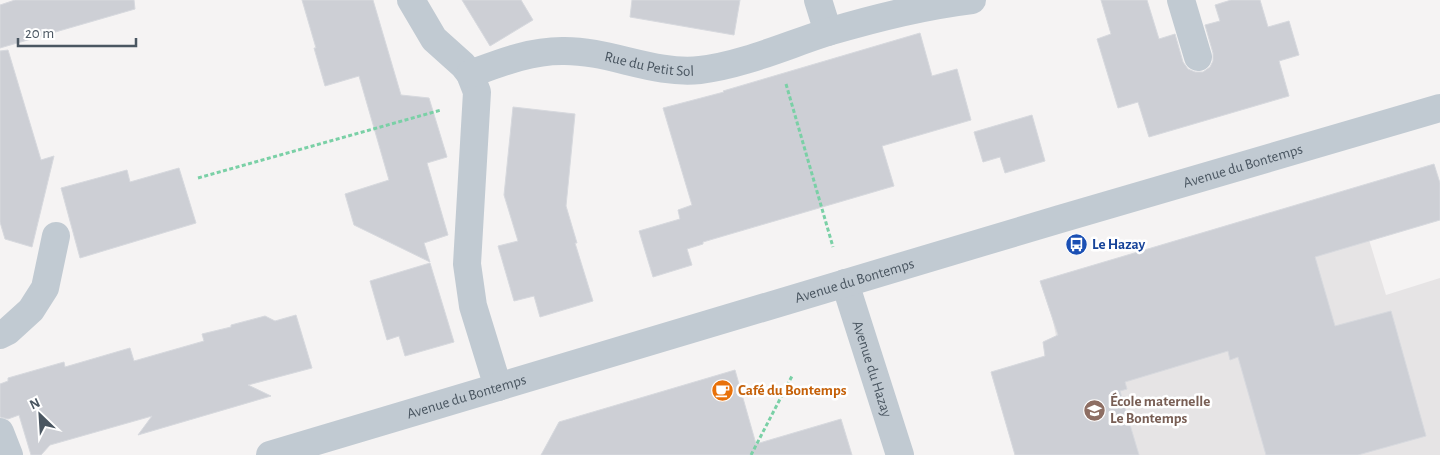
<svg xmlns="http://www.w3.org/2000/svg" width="1440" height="455" font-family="'Alegreya Sans',sans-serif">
<rect width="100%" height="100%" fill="#f5f3f3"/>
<path fill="#e6e4e5" d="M1331 195 1366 230 1386 295 1440 278V455H1015L991 373 1045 356 1043 342 1056 336 1052 317 1040 281Z"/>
<path fill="#cdcfd5" stroke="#d7d9de" d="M15 0H134L135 9 0 48V5Z
M302 0H373L401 95 429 98 447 157 427 163 448 235 424 243 430 262 354 225 345 194 389 180 359 76 325 86 314 48H316Z
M462 0H521L533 20 490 46Z
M632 0H740L734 35 630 17Z
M1101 0H1147L1159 39 1175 34 1183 62 1188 69 1195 72H1203L1210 67 1213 61V53L1205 25 1220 21 1215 5 1231 0H1260L1268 27 1289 21 1299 55 1279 61 1289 96 1149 137 1138 102 1118 108 1097 39 1111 34Z
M920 33 932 76 957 69 971 120 882 146 894 186 703 242V244L687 249 692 265 653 277 639 231 680 219 678 210 692 205 663 108 724 92 723 91Z
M8 50 41 160 54 156 32 247 5 239 0 222V51Z
M513 107 575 114 566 206 577 243H575L593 301 540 317 534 296 514 301 498 246 518 241 504 195Z
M1032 115 1045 161 1005 173 1000 157 983 162 974 132Z
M1434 164 1440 183V220L1315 257 1335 326 1391 311 1426 436 1358 455H1266L1238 357 1230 360 1228 351 1125 382 1127 389 1120 391 1139 455H1015L991 372 1045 356 1043 342 1058 335 1040 281Z
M179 168 196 223 80 258 61 188 127 170 130 182Z
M430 263 454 342 405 356 399 336 387 340 370 281Z
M296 315 312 368 248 385 271 396 138 435 152 416 50 445 41 455H31L19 415 8 419 0 417V384L8 381V378L64 362 65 367 130 348 134 361 204 341 202 334 231 327V325L265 316 275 321Z
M735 370 756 444 841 419 852 455H541L559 422Z"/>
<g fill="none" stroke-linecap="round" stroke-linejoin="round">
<path stroke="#7ad0a6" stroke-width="3" stroke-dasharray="4 2.5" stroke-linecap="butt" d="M786 84 833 247
M198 178 441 110
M751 455 792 376"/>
<g stroke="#c1cad2" stroke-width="28">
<path d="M411 0 434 39 463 65 470 74 477 92 467 264 473 306 498 387"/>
<path d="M818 0 828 32"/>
<path d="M1181 0 1198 57"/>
<path id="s1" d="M470 74C500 63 529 51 562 51 609 50 653 75 700 70 743 65 787 45 828 32 875 18 923 6 972 0"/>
<path id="s2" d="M845 283 900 455"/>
<path d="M0 335 8 331 31 310 45 288 56 236"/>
<path d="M0 432 9 455"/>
<path id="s3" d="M270 455 1060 219 1440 108"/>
</g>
</g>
<defs>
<symbol id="bus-disc" viewBox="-11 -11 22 22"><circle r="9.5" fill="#1a4fb4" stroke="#fff"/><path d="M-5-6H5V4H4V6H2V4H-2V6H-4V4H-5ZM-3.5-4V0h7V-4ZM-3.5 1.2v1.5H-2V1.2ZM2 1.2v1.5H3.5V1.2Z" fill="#fff"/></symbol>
<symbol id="cafe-disc" viewBox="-11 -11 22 22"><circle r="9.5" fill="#e8710a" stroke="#fff"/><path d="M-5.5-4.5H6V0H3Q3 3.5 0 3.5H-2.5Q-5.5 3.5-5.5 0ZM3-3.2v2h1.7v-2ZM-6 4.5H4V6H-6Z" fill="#fff"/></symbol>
<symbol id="school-disc" viewBox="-11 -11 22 22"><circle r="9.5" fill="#8d6e63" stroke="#fff"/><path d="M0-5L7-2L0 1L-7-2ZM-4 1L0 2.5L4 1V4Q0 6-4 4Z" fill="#fff"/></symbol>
</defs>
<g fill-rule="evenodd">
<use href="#bus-disc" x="1064" y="232" width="25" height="25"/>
<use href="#cafe-disc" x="710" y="378" width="25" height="25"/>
<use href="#school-disc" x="1082" y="398" width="25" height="25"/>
</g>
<g text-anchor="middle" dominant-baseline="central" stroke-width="5" stroke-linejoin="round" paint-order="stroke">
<g font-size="15" fill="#4a5661" stroke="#fff">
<text stroke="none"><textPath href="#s1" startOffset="184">Rue du Petit Sol</textPath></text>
<text stroke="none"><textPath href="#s3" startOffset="1015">Avenue du Bontemps</textPath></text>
<text stroke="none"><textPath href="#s3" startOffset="610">Avenue du Bontemps</textPath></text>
<text stroke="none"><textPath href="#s2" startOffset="90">Avenue du Hazay</textPath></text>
<text stroke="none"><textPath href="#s3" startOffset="205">Avenue du Bontemps</textPath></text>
</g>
<g font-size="15" font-weight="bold" fill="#164399" stroke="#fff" text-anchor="start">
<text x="1092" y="244">Le Hazay</text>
</g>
<g font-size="15" font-weight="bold" fill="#c56008" stroke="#fff" text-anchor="start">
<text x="738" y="390">Café du Bontemps</text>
</g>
<g font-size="15" font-weight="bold" fill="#785e54" stroke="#fff" text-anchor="start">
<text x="1110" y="401">École maternelle<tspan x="1110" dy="17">Le Bontemps</tspan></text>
</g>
</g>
<g transform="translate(40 415) rotate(335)" stroke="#ffffff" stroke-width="4" paint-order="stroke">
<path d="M0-4L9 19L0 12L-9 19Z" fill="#4a5661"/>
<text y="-8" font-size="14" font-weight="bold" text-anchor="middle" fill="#4a5661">N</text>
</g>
<path d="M18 38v8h118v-8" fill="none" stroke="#4a5661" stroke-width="2.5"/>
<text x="25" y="38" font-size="15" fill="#4a5661" stroke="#ffffff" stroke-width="4" paint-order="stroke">20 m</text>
</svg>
